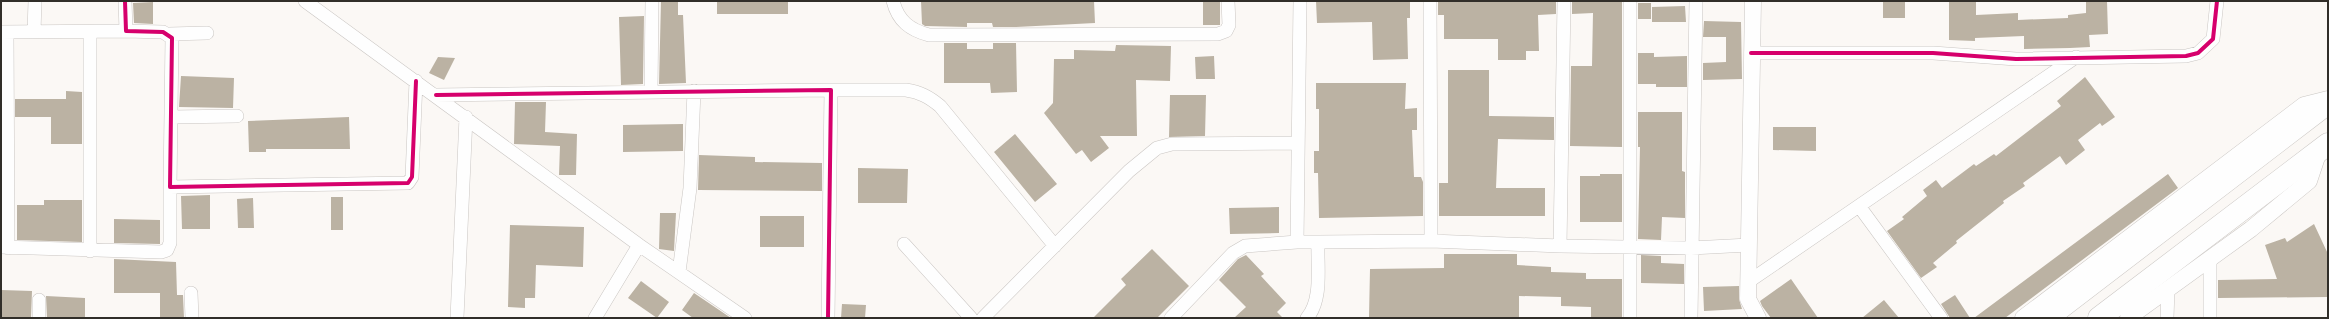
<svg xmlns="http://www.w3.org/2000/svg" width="2329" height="319" font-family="Commissioner,sans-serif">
<rect width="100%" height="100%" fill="#fbf8f5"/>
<path fill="#bbb2a3" d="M661 1H678V15H683L686 83 659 84Z
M717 1H788V14H717Z
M921 1H1094L1095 23 1016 27H993L992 23H967V27L925 26 922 24Z
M1203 1H1220V25H1203Z
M1316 1H1410V18H1407L1408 59 1373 60 1372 22 1317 23Z
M1438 1H1556V14L1538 15 1539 51H1526V60H1498V39H1444V15H1438Z
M1572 1H1622V147L1570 146 1571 66H1592L1593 13 1572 14Z
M1883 1H1905V18H1883Z
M1949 1H1976V15L2018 13V20L2068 18V15L2086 13V1H2107L2108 34 2089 35 2090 47 2070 48 2024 49V36L1975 38V41L1949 40Z
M153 2V24L134 23 133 3Z
M1638 3H1651V19H1638Z
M1685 6 1686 22H1652V7Z
M644 16 643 84 621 85 619 17Z
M1704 21 1741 22 1742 79 1703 80V63L1726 62V37H1703Z
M944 43H967V49H993V43H1016L1017 92 991 93 990 83H944Z
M1116 45 1171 46 1170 81 1136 80 1137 136H1100L1109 148 1091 162 1082 150 1076 154 1044 113 1053 103 1054 59H1074V50L1115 51Z
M1638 53H1654V57L1687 56V87H1656V84H1638Z
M1214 56 1215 79H1196L1195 57Z
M438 57 455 58 444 80 429 73Z
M1448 70H1489V116L1554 117V140L1498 139 1496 188H1545V216H1439V183H1448Z
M181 76 234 78 233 108 179 107Z
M2085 77 2115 117 2102 126 2100 123 2078 140 2085 150 2066 165 2060 156 2023 183 2025 186 2003 201 2004 203 1956 241 1957 243 1933 263 1937 267 1921 278 1887 231 1904 219 1902 217 1927 196 1923 190 1936 180 1942 188 1974 164 1976 166 1994 154 1996 156 2061 106 2057 101Z
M1316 83H1406L1405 109 1417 108V130H1412L1414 177H1421L1423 182V216L1319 218 1318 173H1314V151H1319V109H1316Z
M66 91 82 92V144H51V117H15V99H66Z
M1170 95H1206L1205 136 1169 137Z
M515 102H546L545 132 577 134 576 175H559L560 146 514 144Z
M1638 112H1682V171L1685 172V218L1662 217 1661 240 1638 239 1640 147H1638Z
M349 117 350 149H266V152H249L248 121Z
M683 124V151L623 152V125Z
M1773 127H1816V151L1773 150Z
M1015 134 1057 184 1035 202 994 152Z
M699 155 755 157V162L822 163V191L698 190Z
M858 168 908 169 907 203H858Z
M1600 174H1622V222H1580V176H1600Z
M2168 174 2178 188 2005 318H1974Z
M210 195V229H182L181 196Z
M331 197H343V230H331Z
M253 198 254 228H238L237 199Z
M44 200H82V242L17 240V205H44Z
M1279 207V233L1230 234 1229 208Z
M660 213H676L674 251 659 249Z
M760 216H804V247H760Z
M114 219 160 220V244L114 243Z
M2314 224 2328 254V297L2218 298V280L2277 279 2265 245 2285 238 2287 242Z
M510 225 584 227 583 267 536 265 535 298H525V308L508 307Z
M1152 249 1189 286 1157 318H1093L1126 285 1121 279Z
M1444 254H1517V265L1551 267V272L1586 273V279H1622V318H1591V307L1561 306V297L1519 296V318L1369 317 1370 269 1444 268Z
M1246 255 1264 274 1261 276 1286 303 1277 312 1283 318H1234L1246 307 1219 280 1238 259Z
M1641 255 1661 256V263L1684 264V284L1641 283Z
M114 259 176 262 177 295H183L184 318H160V293H114Z
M1791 279 1818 318H1771L1762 306 1760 301Z
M641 281 669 302 657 318 628 298Z
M1739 286V299L1742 309 1704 311 1703 287Z
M1 290 32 291 31 318H1Z
M694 293 731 318H693L682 310Z
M1955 295 1970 318H1950L1941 304Z
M46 296 85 298V318H47Z
M1884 300 1899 318H1862Z
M842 304 866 305 865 318H841Z"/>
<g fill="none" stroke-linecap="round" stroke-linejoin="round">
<defs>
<path id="minor" d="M125 1 126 31 163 32 172 38 170 187 408 183 412 177 416 81
M305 1 639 245 745 318
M893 1C898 21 910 30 929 35L1218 34 1226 31 1229 25 1228 1
M1300 1 1297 242H1318C1317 266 1323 299 1307 318
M1430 1 1431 241
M1630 1V318
M1 32 126 31
M7 32 8 248
M34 32 35 1
M90 33V251
M169 34 207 33
M1751 53H1933L2016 59 2186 56 2198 53 2213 39 2217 1
M831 90H906C920 92 929 97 940 106L1055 246
M651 91 652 1
M436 95 831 90 828 318
M172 117 237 116
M1859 206 1941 318
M1318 242 1431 241 1560 246 1691 248 1749 245
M904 244 971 318
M1560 246 1564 1
M1 247 161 252 167 250 170 243V187
M679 272 690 188 694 91
M1748 282 2076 57
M191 293 192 318
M39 318V300
M457 318 466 117
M595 318 639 245
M983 318 1129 171 1157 148 1172 144 1298 143
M1171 318 1233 253 1245 246 1297 242
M1691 318 1696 1
M2167 318 2168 289
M2210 318V258"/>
<path id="tertiary" d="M1753 1 1748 299 1758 318
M2023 318 2304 105 2328 99
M2128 318 2251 229 2309 181 2319 151"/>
<path id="trunk" d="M2047 318 2328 103
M2099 318 2328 144"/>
</defs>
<use href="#minor" stroke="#cac6c3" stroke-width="14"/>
<use href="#tertiary" stroke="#cac6c3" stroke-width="17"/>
<use href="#trunk" stroke="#cac6c3" stroke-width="23"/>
<use href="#minor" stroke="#fefefe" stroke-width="13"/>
<use href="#tertiary" stroke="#fefefe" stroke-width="16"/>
<use href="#trunk" stroke="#fefefe" stroke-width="22"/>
<defs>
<path id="cycleway" d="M125 1 126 31 163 32 172 38 170 187 408 183 412 177 416 81
M1751 53H1933L2016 59 2186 56 2198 53 2213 39 2217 1
M436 95 831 90 828 318"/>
</defs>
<use href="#cycleway" stroke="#fff" stroke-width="6"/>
<use href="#cycleway" stroke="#d6006c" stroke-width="4"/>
</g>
<rect width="2329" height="319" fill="none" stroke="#312e29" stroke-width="4"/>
</svg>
